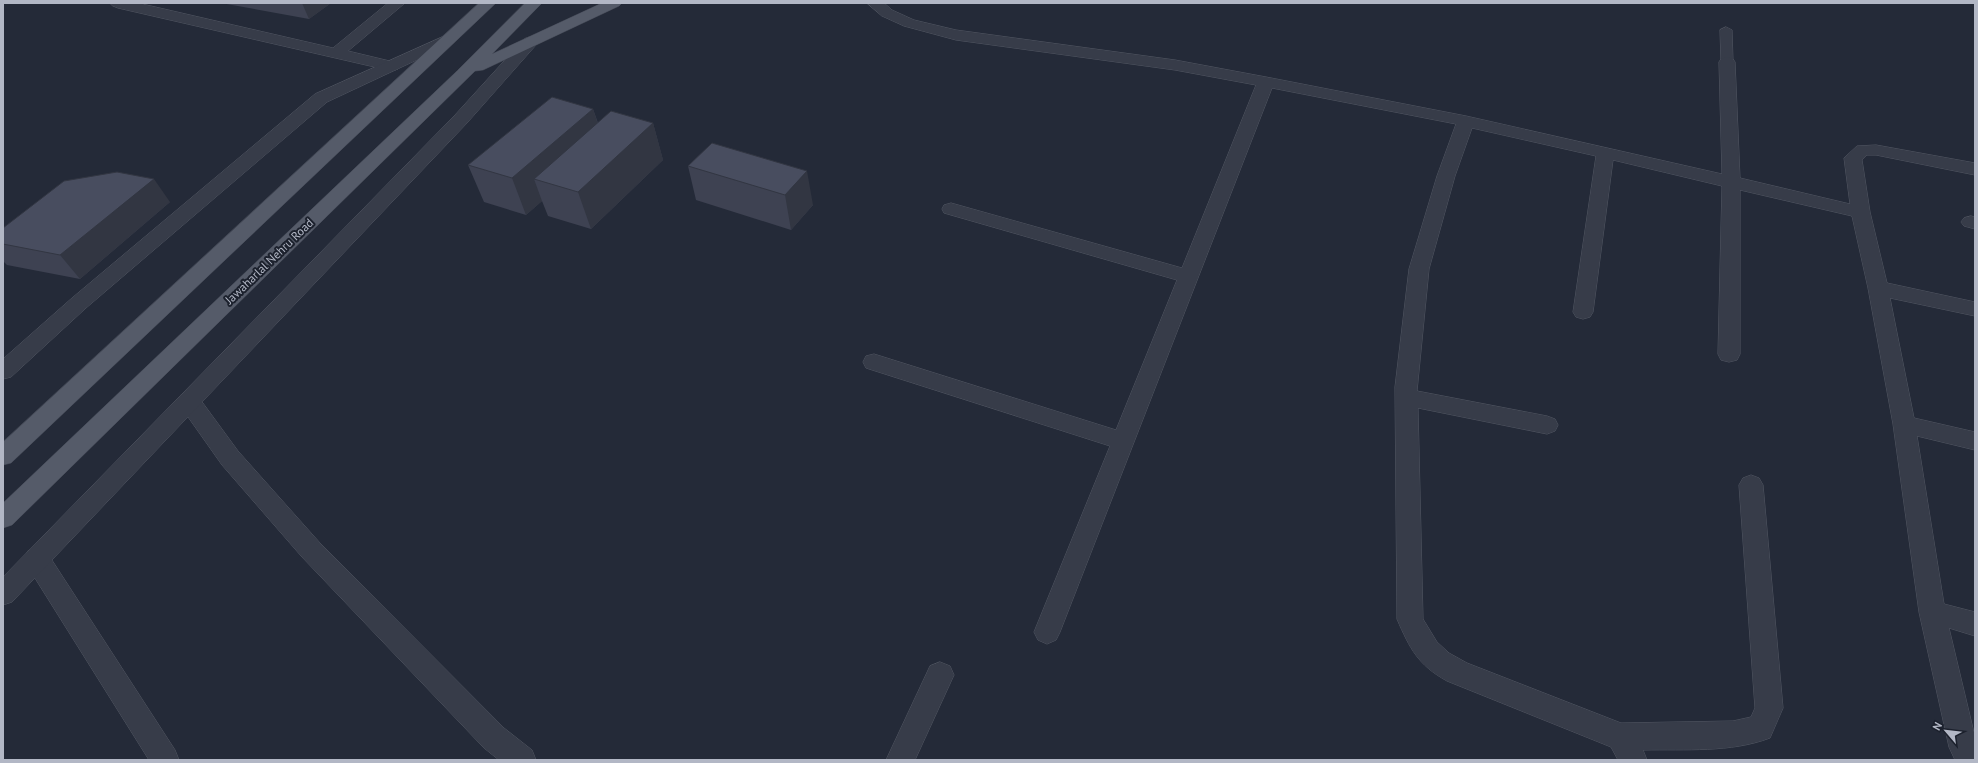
<svg xmlns="http://www.w3.org/2000/svg" width="1978" height="763" font-family="'PT Sans',sans-serif">
<rect width="100%" height="100%" fill="#242a38"/>
<g fill="none" stroke-linecap="round" stroke-linejoin="round">
<defs>
<path id="service" d="M1726 27 1732 30 1733 62 1727 66 1721 62 1720 30Z"/>
<path id="minor" d="M110 3H138L333 48 388 3H405L348 51 398 63 400 66 398 69 392 71 118 8 113 6Z
M867 3H884L892 10 914 20 956 30 1175 60 1266 77 1466 116 1722 174 1719 62 1721 59 1727 57 1733 59 1735 62 1740 178 1850 204 1844 158 1857 146 1876 145 1975 163V175L1876 155H1867L1862 160 1870 212 1887 283 1975 302V316L1890 298 1914 418 1975 432V450L1917 436 1944 604 1975 612V636L1949 628 1975 737V760H1955L1949 747 1919 612 1893 424 1868 288 1852 216 1740 190V354L1737 360 1729 362 1721 360 1718 354 1722 186 1613 160 1593 312 1590 317 1583 319 1576 317 1573 312 1596 156 1472 128 1455 176 1429 269 1417 391 1547 416 1555 419 1558 425 1555 431 1547 434 1418 408 1423 619 1437 642 1449 653 1467 663 1621 723 1733 721 1751 717 1755 708 1739 485 1743 478 1751 475 1759 478 1763 485 1783 708 1770 738C1730 753 1686 749 1643 750L1647 760H1618L1611 747 1447 681C1418 665 1410 649 1397 619L1395 387 1409 269 1437 176 1456 124 1272 88 1060 632 1056 640 1047 644 1038 640 1034 632 1110 446 866 368 863 362 866 356 874 354 1116 430 1177 280 944 213 942 209 944 205 951 203 1182 268 1256 85 1175 70 956 40 904 26 882 16Z
M1971 216 1975 217V229L1964 226 1961 222 1964 218Z
M189 393 197 395 238 451 320 543 504 728 532 750 536 760H499L484 748 302 557 222 465 181 407 178 401 181 395Z
M37 548 46 551 175 750 179 760H149L28 567 24 559 28 551Z
M940 662 950 666 954 675 915 760H886L930 666Z"/>
<path id="tertiary" d="M449 34 455 36 457 39 455 42 327 102 86 308 11 377 3 379V359L72 298 315 94Z
M530 37 536 39 538 42 536 45 467 123 12 602 3 605V577L455 115 524 39Z"/>
<path id="primary" d="M479 3H496L11 463 3 465V442Z
M525 3H542L492 54 602 3H622L619 6 483 70 475 71 12 525 3 528V503L457 71Z"/>
</defs>
<use href="#service" stroke="#525763" stroke-width="1"/>
<use href="#minor" stroke="#525763" stroke-width="1"/>
<use href="#tertiary" stroke="#525763" stroke-width="1"/>
<use href="#primary" stroke="#404552" stroke-width="1"/>
<use href="#service" fill="#373c49" fill-rule="evenodd"/>
<use href="#minor" fill="#373c49" fill-rule="evenodd"/>
<use href="#tertiary" fill="#373c49" fill-rule="evenodd"/>
<use href="#primary" fill="#555b69" fill-rule="evenodd"/>
</g>
<path fill="#3e4252" d="M221 3H331L309 19Z
M593 109 598 123H653L663 160 591 229 548 216 542 201 526 215 484 202 468 165Z
M712 143 813 205 791 230 696 200 688 166Z
M170 202 80 279 7 265 3 261V228Z"/>
<path fill="#323642" d="M302 3H331L309 19Z
M593 109 605 146 534 179 542 201 526 215 512 178Z
M653 123 663 160 591 229 578 192Z
M807 171 813 205 791 230 785 195Z
M154 179 170 202 80 279 60 255Z"/>
<path fill="#484d5f" stroke="#323642" d="M552 97 593 109 512 178 468 165Z
M611 111 653 123 578 192 534 179Z
M712 143 807 171 785 195 688 166Z
M117 172 154 179 60 255 3 244V228L64 181Z"/>
<g text-anchor="middle" dominant-baseline="central" stroke-width="4" stroke-linejoin="round" paint-order="stroke">
<g font-size="12" fill="#b2b7c5" stroke="#1c212d">
<text transform="translate(269 261) rotate(-44)">Jawaharlal Nehru Road</text>
</g>
</g>
<rect width="1978" height="763" fill="none" stroke="#b2b7c5" stroke-width="8"/>
<g transform="translate(1946 731) rotate(298)" stroke="#1c212d" stroke-width="3" paint-order="stroke">
<path d="M0-3L7 15L0 10L-7 15Z" fill="#b2b7c5"/>
<text y="-6" font-size="11" font-weight="bold" text-anchor="middle" fill="#b2b7c5">N</text>
</g>
</svg>
